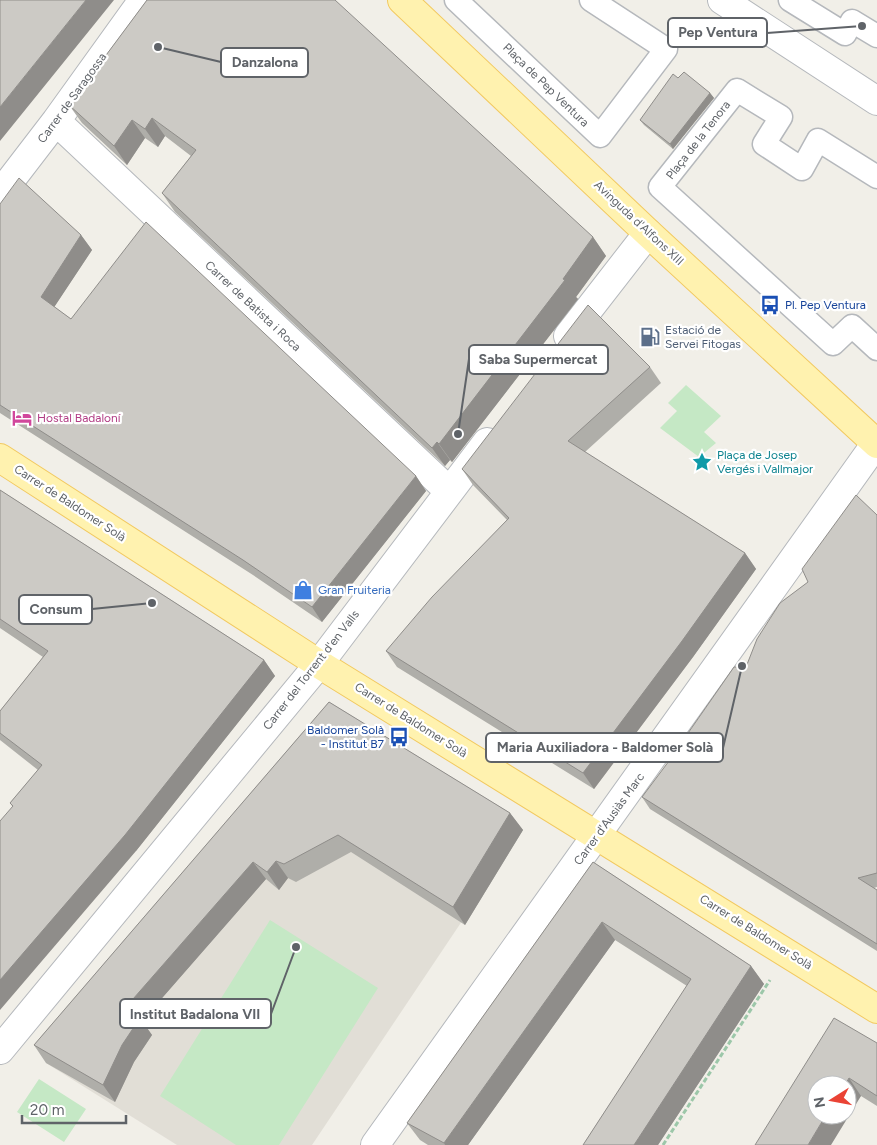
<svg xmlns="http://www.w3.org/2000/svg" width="877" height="1145" font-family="Figtree,sans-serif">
<rect width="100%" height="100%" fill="#f1efe8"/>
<path fill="#e1ded6" d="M341 720 523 830 312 1145H177L46 1063Z"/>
<path fill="#c5e8c5" d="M686 385 721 416 704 432 716 443 699 457 660 428 677 411 668 403Z
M270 920 378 988 279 1145H236L160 1096Z
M39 1079 86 1109 64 1142 17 1112Z"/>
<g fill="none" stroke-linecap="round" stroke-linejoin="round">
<defs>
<path id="pedestrian" d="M456 0 600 136 666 49 591 0
M790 0 845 34 852 21 877 36
M877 177 818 140 802 169 764 144 781 117 737 90 660 187 833 344 852 326 877 349"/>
<path id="minor" d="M722 0 877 101
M56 121 449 491
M0 194 56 121 143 0
M568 336 648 233
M0 1050 319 664 487 442
M375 1145 877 442"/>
<path id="primary" d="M402 0 648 233 877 444
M0 458 319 664 877 1009"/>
</defs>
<use href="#pedestrian" stroke="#b5b8bc" stroke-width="25"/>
<use href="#minor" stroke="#b5b8bc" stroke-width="30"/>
<use href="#primary" stroke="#f2c960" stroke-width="30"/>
<path stroke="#9cc7a9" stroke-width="3" stroke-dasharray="5 2.5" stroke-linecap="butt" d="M663 1145 770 980"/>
<use href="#pedestrian" stroke="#fff" stroke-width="22"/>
<use href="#minor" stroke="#fff" stroke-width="28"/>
<use href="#primary" stroke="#fff2af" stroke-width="28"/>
</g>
<path fill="#afaea9" d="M147 0 593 237 606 256 576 297 578 299 452 462 450 460 445 466 175 212 162 193 191 156 165 136 158 147 145 138 127 165 82 123 69 105Z
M678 78 710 93 714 98 673 149 644 125 640 120Z
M0 204 81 235 92 250 54 307 71 319 416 476 426 491 322 622 253 575 0 413Z
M650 367 661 383 585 452 745 553 756 569 693 657 594 789 397 667 386 651 507 520 473 485 462 469Z
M0 490 264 660 275 676 136 851 12 806 10 803 38 770 0 740V711L43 657 0 628Z
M877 515V887L874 888 877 890V951L650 809 642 797 746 667Z
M329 702 510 813 523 830 465 925 351 852 296 882 288 878 279 890 266 879 142 1021 152 1035 134 1062 115 1102 46 1063 34 1045Z
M593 862 751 966 764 984 658 1145H583L687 986 615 940 468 1145H428L420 1140 407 1123Z
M877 1043V1106L861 1096 755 1145Z"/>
<path fill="#8f8d8a" d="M86 0H114L0 141V107Z
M710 93 714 98 673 149 670 144Z
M152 118 165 136 158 147 145 129Z
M132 120 145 138 127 165 114 146Z
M81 235 92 250 51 312 41 297Z
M593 237 606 256 576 297 578 299 452 462 439 444Z
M437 442 450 460 445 466 432 448Z
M416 476 426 491 322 622 312 607Z
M745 553 756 569 693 657 594 789 583 773Z
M264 660 275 676 136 851 0 1010V980Z
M510 813 523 830 465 925 453 907Z
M276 861 288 878 279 890 267 872Z
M253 862 266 879 142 1021 152 1035 134 1062 115 1102 103 1085 126 1007Z
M602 922 615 940 468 1145H445L444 1143Z
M751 966 764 984 658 1145H634Z
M849 1078 861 1096 831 1145H808L826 1115H847V1085H845Z"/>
<path fill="#cccac5" stroke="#8f8d8a" d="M0 0H86L0 107Z
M147 0H335L593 237 563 279 565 280 439 444 437 442 432 448 162 193 196 150 152 118 145 129 132 120 114 146 69 105Z
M684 72 710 93 670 144 640 120 673 74 678 78Z
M19 178 81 235 41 297 71 319 146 222 416 476 312 607 243 560 0 405V204Z
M588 305 650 367 568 441 745 553 682 641 583 773 386 651 432 597 509 518 462 469Z
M0 490 264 660 125 835 0 980V821L13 806 10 803 42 765 0 733V711L48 651 0 619Z
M856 495 877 515V873L858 878 877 890V944L642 797 687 737 686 736 734 667H746L757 639 780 603 808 582 802 569Z
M329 702 510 813 453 907 338 835 284 864 276 861 267 872 253 862 126 1007 140 1018 122 1045 103 1085 34 1045Z
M593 862 751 966 634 1145H583L691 979 602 922 444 1143 407 1123Z
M834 1018 877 1043V1096L849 1078 845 1085H817V1115H826L808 1145H755Z"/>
<defs>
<symbol id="bus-bare" viewBox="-9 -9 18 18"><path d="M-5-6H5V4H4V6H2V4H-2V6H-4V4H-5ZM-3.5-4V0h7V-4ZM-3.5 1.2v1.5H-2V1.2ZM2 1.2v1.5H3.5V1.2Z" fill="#1a4fb4" stroke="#fff" stroke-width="2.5" paint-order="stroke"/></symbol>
<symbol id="fuel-bare" viewBox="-9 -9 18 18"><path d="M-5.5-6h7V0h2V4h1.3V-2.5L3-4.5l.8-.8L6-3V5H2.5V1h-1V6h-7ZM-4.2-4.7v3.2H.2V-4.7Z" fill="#5c6f8a" stroke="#fff" stroke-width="2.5" paint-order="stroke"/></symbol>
<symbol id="hotel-bare" viewBox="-9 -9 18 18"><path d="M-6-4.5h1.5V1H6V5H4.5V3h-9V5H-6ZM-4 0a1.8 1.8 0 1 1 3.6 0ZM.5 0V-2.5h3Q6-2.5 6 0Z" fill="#d1479c" stroke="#fff" stroke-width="2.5" paint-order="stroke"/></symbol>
<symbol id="sight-bare" viewBox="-9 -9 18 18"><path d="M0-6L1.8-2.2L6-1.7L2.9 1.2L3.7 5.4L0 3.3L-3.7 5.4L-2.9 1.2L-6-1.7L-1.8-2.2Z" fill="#0f9aa8" stroke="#fff" stroke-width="2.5" paint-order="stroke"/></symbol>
<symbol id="shop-bare" viewBox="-9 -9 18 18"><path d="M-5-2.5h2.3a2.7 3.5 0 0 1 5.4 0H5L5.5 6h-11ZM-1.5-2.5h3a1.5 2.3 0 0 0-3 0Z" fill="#3f7fe0" stroke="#fff" stroke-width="2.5" paint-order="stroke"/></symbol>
</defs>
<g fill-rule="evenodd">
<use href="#bus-bare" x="756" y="291" width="28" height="28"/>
<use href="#fuel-bare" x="636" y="323" width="28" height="28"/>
<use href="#hotel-bare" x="8" y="404" width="28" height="28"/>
<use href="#sight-bare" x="688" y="448" width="28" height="28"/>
<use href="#shop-bare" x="289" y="576" width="28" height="28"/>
<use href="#bus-bare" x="385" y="723" width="28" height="28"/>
</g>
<g text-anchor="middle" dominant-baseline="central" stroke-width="4.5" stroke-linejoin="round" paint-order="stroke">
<g font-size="12" fill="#5f6368" stroke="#fff">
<text transform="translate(546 85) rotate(44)">Plaça de Pep Ventura</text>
<text transform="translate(72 98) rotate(-54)">Carrer de Saragossa</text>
<text transform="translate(698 140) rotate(-52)">Plaça de la Tenora</text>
<text transform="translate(639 223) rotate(43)">Avinguda d'Alfons XIII</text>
<text transform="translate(253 306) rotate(43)">Carrer de Batista i Roca</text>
<text transform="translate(70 503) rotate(33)">Carrer de Baldomer Solà</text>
<text transform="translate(311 670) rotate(-52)">Carrer del Torrent d'en Valls</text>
<text transform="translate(411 720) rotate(32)">Carrer de Baldomer Solà</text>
<text transform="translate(609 819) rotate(-54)">Carrer d'Ausiàs Marc</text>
<text transform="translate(756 932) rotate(32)">Carrer de Baldomer Solà</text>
</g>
<g font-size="12" fill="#164399" stroke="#fff" text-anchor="start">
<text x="785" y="305">Pl. Pep Ventura</text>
<text x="384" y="730" text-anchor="end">Baldomer Solà<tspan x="384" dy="14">- Institut B7</tspan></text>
</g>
<g font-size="12" fill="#4e5e75" stroke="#fff" text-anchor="start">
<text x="665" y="330">Estació de<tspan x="665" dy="14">Servei Fitogas</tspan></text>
</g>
<g font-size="12" fill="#b23c85" stroke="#fff" text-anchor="start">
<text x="37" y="418">Hostal Badaloní</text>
</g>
<g font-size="12" fill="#0d838f" stroke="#fff" text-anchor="start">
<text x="717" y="455">Plaça de Josep<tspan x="717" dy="14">Vergés i Vallmajor</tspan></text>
</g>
<g font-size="12" fill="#366cbe" stroke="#fff" text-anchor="start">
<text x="318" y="590">Gran Fruiteria</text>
</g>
</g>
<path fill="none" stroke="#5f6368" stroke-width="2" d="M862 26L767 33M158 47L221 62M458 434L469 359M152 603L92 609M742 666L723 748M296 947L271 1014"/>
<g fill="#5f6368" stroke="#fff" stroke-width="2">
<circle cx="862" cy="26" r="5"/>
<circle cx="158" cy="47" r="5"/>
<circle cx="458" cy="434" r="5"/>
<circle cx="152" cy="603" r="5"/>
<circle cx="742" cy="666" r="5"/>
<circle cx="296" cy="947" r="5"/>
</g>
<g fill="#fff" stroke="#5f6368" stroke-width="2">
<rect x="668" y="18" width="99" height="29" rx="5"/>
<rect x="221" y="48" width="87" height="29" rx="5"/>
<rect x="469" y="345" width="139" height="29" rx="5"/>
<rect x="19" y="595" width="73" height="29" rx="5"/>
<rect x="486" y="733" width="237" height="29" rx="5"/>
<rect x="120" y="999" width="151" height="29" rx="5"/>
</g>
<g font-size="14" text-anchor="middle" font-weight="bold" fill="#5f6368">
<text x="718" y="37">Pep Ventura</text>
<text x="265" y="67">Danzalona</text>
<text x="538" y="364">Saba Supermercat</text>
<text x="56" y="614">Consum</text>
<text x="605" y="752">Maria Auxiliadora - Baldomer Solà</text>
<text x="195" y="1019">Institut Badalona VII</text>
</g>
<g transform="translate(832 1100) rotate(259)"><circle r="24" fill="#ffffff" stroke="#bfc1c3"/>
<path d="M0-4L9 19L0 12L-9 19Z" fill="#ea4335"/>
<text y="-8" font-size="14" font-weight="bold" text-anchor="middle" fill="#5f6368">N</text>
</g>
<path d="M22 1115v8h104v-8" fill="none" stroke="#5f6368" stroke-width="2.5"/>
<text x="30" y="1115" font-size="15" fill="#5f6368" stroke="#ffffff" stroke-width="4" paint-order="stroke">20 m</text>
</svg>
